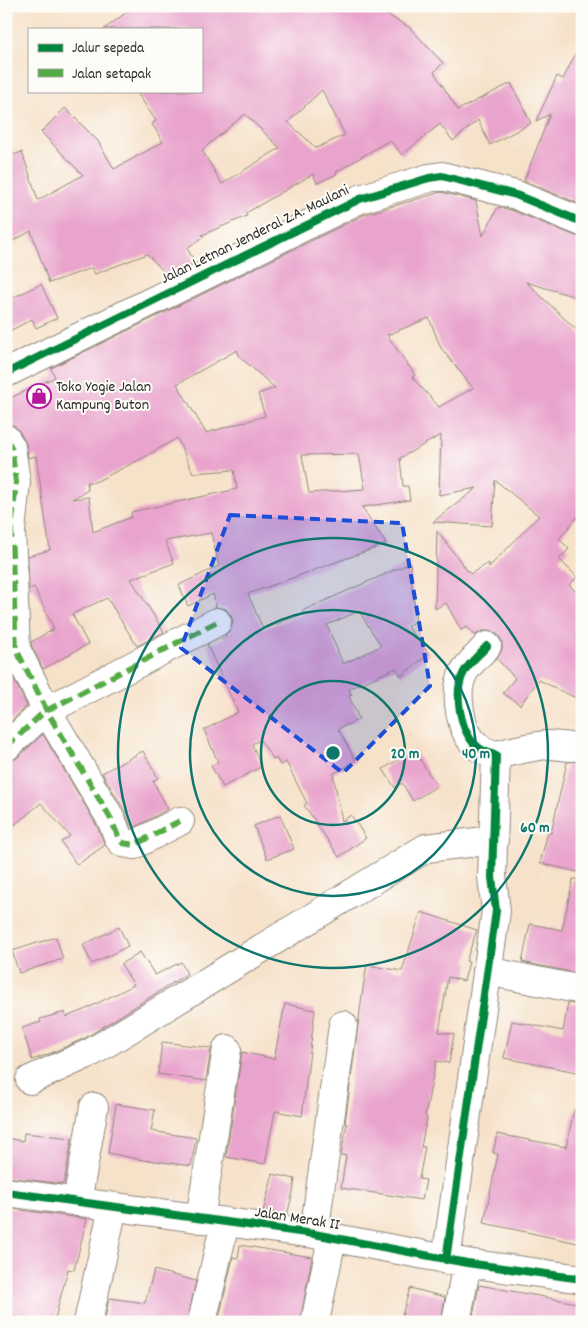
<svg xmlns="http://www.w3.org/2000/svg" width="588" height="1328" font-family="Dekko,sans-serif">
<rect width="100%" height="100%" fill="#fdfcf7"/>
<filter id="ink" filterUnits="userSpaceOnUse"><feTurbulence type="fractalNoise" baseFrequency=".02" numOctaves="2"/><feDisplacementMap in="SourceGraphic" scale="10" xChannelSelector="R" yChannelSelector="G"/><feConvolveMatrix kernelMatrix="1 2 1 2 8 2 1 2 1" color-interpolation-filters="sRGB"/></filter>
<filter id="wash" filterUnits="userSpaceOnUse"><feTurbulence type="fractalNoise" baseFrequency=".0096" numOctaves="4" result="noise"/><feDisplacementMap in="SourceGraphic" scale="20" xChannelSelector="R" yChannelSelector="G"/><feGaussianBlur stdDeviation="1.12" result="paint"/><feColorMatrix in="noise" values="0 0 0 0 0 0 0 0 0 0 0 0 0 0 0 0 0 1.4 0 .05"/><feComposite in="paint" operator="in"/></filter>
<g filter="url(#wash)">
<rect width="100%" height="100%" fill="#f6e1c9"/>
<g id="blocks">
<path fill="#e9a4cd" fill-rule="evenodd" d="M135 6H336L380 11 409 27 443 63 434 72 458 110 511 83 531 123 490 145 478 120 453 141 440 124 402 155 390 140 336 172 337 174 317 183 313 174 246 213 247 216 202 235 204 237 187 248 195 263 168 276 147 254 95 274 92 268 49 283 31 231 6 245V157L22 152 38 200 83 175 41 132 65 108 98 141 114 169 163 142 152 124 156 121 136 91H201V29H104ZM322 90 345 135 316 148 288 122ZM245 114 280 148 222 184 202 150Z
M582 41V205L524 181 550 114 536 121 557 76 563 79Z
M441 192 476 201 483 236 498 207 511 210 576 236 582 237V299L526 282 582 335V511L559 539 569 549 559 559 577 577 569 585 582 597V701L539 680 520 705 503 693 515 678 497 659 502 649V641L498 635 490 631H482L475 635 467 627 461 630 446 603 435 609 437 531 470 574 489 563V567L539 516 495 480 492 526 433 522 477 488 439 495 441 435 400 458 403 486H408L410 500 362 507 386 544 248 594 263 629 303 614 302 611 410 563 416 621 407 626 429 654 401 676 396 668 349 689 352 695 349 696 359 719 338 729 356 761 333 774 342 821 351 815 366 838 339 857 304 805 307 803 286 762 280 765 276 758 274 760 260 740 252 744 261 767 223 787 211 766 218 762 204 730 238 712 207 645 226 637 225 635 230 630 233 622 231 615 226 609 216 607 213 594 188 606 179 585 219 566 211 533 165 541 174 563 131 579 164 632 137 646 107 598 72 614 88 644 43 669 31 645V642L54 629 34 587 29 589 28 556 50 550 36 456 28 458 26 444 19 431 14 425 6 424V400L55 377 51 368 366 214ZM429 318 441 348 473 388 439 407 412 377 415 375 387 335ZM237 350 240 357 275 388 258 394 265 416 206 433 177 384ZM177 438 193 473 234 470 237 489 131 512 132 517 93 532 89 497 72 499 88 490 87 482H95L145 457ZM359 454 365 489 309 493 302 455ZM359 611 381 646 343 664 327 625Z
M41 284 57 318 36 328 32 319 6 333V301Z
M6 664 27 706 6 726Z
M43 734 97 826 105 845 77 865 61 842 70 836 41 803 6 832V762L17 758Z
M414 750 437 786 413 801 402 783 395 788 383 769Z
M143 751 158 778 153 781 168 809 132 829 125 811 102 773Z
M582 761V873L540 863 548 832 551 833 567 762Z
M280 815 294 849 267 859 254 826Z
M573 879H582V974L522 962 530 924 562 930Z
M421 912 477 930 466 961 469 962 464 981 448 977 439 1032 454 1034 449 1063 436 1061 425 1116 427 1117 421 1147H425L419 1179 426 1180 422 1200 341 1188 346 1156 341 1155 347 1124 345 1123 363 988 367 965 402 971Z
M119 927 128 946 92 964 83 945Z
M56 937 63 959 19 973 12 951Z
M140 952 155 975 181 962 187 974 85 1038 49 1054 32 1060 22 1028 41 1022 40 1019 65 1012 66 1017 86 1009 134 985 121 964Z
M568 1003 582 1005V1073L504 1058 512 1021 563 1031Z
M285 1004 315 1010 302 1116 275 1111 265 1164 226 1157 242 1052 274 1059Z
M162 1042 211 1048 206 1081 158 1074Z
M116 1104 155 1110 151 1131 196 1138 191 1166 148 1160V1161L108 1153Z
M574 1110 582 1111V1244L484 1223 498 1154 493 1153 497 1134 566 1147Z
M24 1133 72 1138 64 1184 6 1177V1138L23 1141Z
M273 1174 295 1179 293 1192 287 1215 263 1211Z
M6 1208 87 1219 74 1270 68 1269 54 1322H19L6 1318Z
M240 1245 312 1257 300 1322H218L233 1257 238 1258Z
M154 1270 196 1281 187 1322H130L105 1319 109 1298 145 1303Z
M479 1285 582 1304 578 1322H472Z
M410 1288 445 1297 441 1322H400Z"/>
</g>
</g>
<g filter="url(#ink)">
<use href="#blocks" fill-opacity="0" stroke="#90867a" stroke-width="1"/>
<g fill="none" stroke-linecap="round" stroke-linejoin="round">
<defs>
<path id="minor" d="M6 373 360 199 429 178 442 176 516 195 582 222
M6 439 11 447 16 482 11 531 16 649 47 711 111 819 119 839 123 843 134 845 180 821
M6 747 44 712 217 622
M496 755C512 751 529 747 546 745 558 744 571 750 582 745
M487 971 582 990
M30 1080 92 1052 426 848 494 840
M6 1192 314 1234 467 1263 582 1279
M77 1202 94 1107
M200 1219 227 1049
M314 1234 343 1025
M446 1260 496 911 492 877 496 755C490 753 482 751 478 747 460 733 453 692 464 672 469 663 480 654 487 646
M88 1322 113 1207
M202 1322 225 1223
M315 1322 332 1238
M456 1322 467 1263"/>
</defs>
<use href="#minor" stroke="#90867a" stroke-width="30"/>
<use href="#minor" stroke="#fff" stroke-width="28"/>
<path stroke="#54ab44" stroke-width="6" stroke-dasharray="12 6" stroke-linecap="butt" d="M6 439 11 447 16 482 11 531 16 649 47 711 111 819 119 839 123 843 134 845 180 821
M6 747 44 712 217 622"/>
<defs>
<path id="cycleway" d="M6 373 360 199 429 178 442 176 516 195 582 222
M6 1192 314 1234 467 1263 582 1279
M446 1260 496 911 492 877 496 755C490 753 482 751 478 747 460 733 453 692 464 672 469 663 480 654 487 646"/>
</defs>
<use href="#cycleway" stroke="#fdfcf7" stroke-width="11"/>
<use href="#cycleway" stroke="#00873e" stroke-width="8"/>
</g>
</g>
<path fill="#1d4ed8" fill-opacity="0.2" stroke="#1d4ed8" stroke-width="4" stroke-dasharray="10 6" stroke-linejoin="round" d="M230 515 402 523 430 686 343 773 181 648Z"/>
<g fill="none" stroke="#0f766e" stroke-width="2.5">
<circle cx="333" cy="753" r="72"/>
<circle cx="333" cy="753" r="143"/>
<circle cx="333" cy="753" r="215"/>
</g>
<defs>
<symbol id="shop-ring" viewBox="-11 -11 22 22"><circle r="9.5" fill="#fdfcf7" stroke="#b5179e" stroke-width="1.5"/><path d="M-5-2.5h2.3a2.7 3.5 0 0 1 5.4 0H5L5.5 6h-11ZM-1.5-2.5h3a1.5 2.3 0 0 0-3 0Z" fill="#b5179e"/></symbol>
</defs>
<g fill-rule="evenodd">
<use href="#shop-ring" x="25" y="382" width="28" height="28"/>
</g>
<g text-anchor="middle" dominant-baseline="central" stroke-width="4" stroke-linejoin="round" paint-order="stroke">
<g font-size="16" fill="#2b2b2b" stroke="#fdfcf7">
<text transform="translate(255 235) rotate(-26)">Jalan Letnan Jenderal Z.A. Maulani</text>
<text transform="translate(297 1219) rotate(9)">Jalan Merak II</text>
</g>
<g font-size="16" fill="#2b2b2b" stroke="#fdfcf7" text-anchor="start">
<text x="56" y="387">Toko Yogie Jalan<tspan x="56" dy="18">Kampung Buton</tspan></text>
</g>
</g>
<circle cx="333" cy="753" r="8" fill="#0f766e" stroke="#fdfcf7" stroke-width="2.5"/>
<g font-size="15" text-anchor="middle" font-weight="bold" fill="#0f766e" stroke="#fdfcf7" stroke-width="4" stroke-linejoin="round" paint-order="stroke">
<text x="405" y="758">20 m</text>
<text x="476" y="758">40 m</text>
<text x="535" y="832">60 m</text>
</g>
<rect width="588" height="1328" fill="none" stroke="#fdfcf7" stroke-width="25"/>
<rect x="28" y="28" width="175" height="65" fill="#fdfcf7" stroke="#a9a8a5"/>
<rect x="38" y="44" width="25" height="8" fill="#00873e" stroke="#a9a8a5"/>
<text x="72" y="52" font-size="15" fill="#2b2b2b">Jalur sepeda</text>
<rect x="38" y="69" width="25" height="8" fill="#54ab44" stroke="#a9a8a5"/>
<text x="72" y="78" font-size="15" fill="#2b2b2b">Jalan setapak</text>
</svg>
